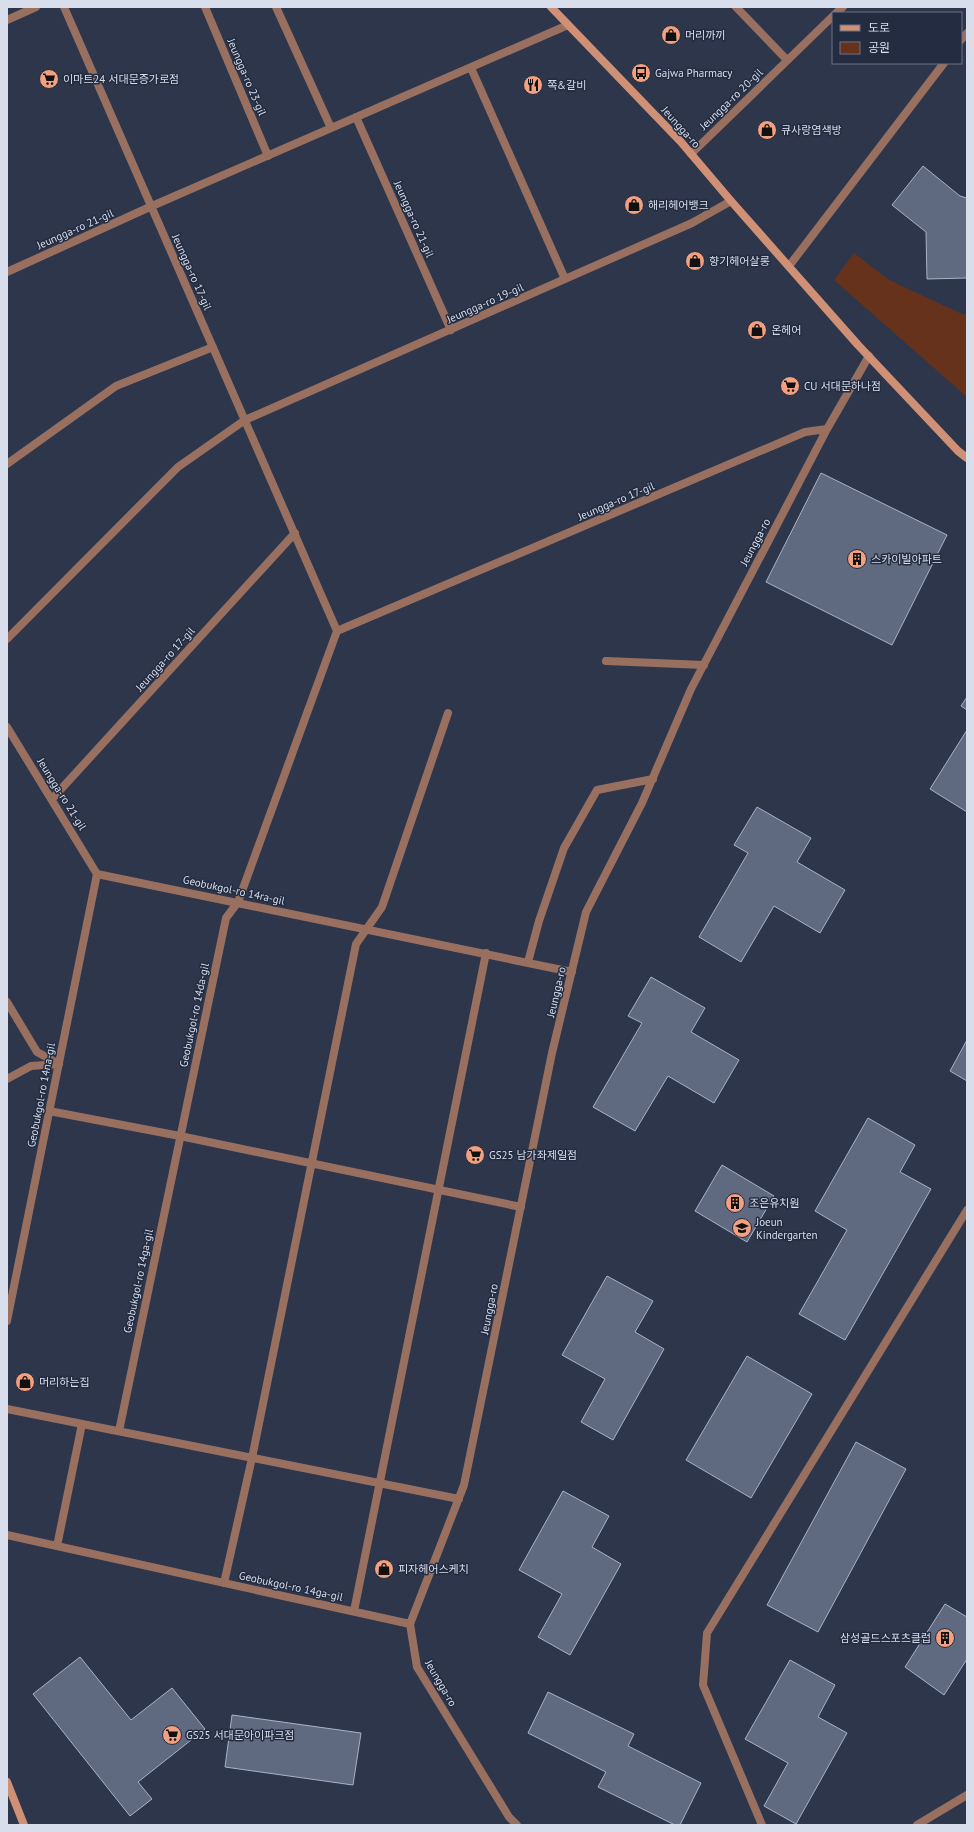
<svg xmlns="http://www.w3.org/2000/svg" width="974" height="1832" font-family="'PT Sans','Noto Sans KR',sans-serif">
<rect width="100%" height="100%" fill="#2d364b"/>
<path fill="#67321c" d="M854 253 889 280 962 314H967V397L834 280Z"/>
<path fill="#5f6a81" stroke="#a7b3cc" d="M923 166 960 196 967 198V278L927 279 926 232 892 205Z
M821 473 947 535 892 645 766 582Z
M967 697V710L961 706Z
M967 730V812L930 789Z
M757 807 811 838 797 862 845 890 820 933 774 906 741 962 699 937 748 853 734 845Z
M651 977 705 1008 691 1032 739 1060 714 1103 668 1076 635 1131 593 1107 642 1023 628 1016Z
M967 1040V1081L950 1071Z
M868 1118 915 1145 900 1172 931 1189 845 1340 799 1314 847 1230 815 1211Z
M722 1165 774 1196 747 1242 695 1211Z
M607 1276 653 1301 635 1332 664 1349 613 1440 581 1422 605 1379 562 1355Z
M747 1356 812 1394 751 1498 686 1460Z
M856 1442 906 1469 818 1632 767 1605Z
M563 1491 609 1516 592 1547 621 1564 570 1655 538 1637 562 1594 519 1570Z
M945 1604 967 1617V1659L944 1695 905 1667Z
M80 1657 131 1720 172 1688 205 1729 138 1782 152 1799 130 1816 33 1694Z
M790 1660 835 1685 818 1717 847 1733 796 1824 764 1806 788 1763 745 1739Z
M548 1692 634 1734 628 1746 701 1783 680 1825H675L598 1787 606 1772 528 1733Z
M232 1715 361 1733 353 1785 225 1767Z"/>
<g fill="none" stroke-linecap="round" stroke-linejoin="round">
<path stroke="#997060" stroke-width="8" d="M961 40 967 33
M789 266 944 63
M606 661 704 665
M762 1825 703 1685 707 1633 967 1210"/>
<path stroke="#997060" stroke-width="8" d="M64 7 337 631 805 432 827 429 869 356
M205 7 268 156
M276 7 331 128
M736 7 787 60
M836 13 843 7
M7 20 36 7
M471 68 565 279
M356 117 451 330
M691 154 833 16
M7 272 152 206 568 25
M7 464 116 386 213 347
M7 639 178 467 245 420 692 223 731 201
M7 727 97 874
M52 799 295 533
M97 874 572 972
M528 962 539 921 564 848 597 790 653 779
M7 1002 37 1052 59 1064
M7 1079 31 1066 59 1064
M49 1111 180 1136 521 1207
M7 1321 97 874
M7 1409 459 1499
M119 1431 226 918 238 902 337 631
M7 1535 410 1624
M57 1546 82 1424
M224 1583 252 1458 356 944 382 907 448 713
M354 1611 486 953
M517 1825 509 1817 417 1667 410 1624 464 1485 552 1053 586 912 642 803 691 689 827 429
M917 1825 967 1795"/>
<path stroke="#d09076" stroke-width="8" d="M551 7 681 142 731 201 858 345 958 451 967 458
M7 1782 24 1825"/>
</g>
<defs>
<symbol id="shop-disc" viewBox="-11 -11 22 22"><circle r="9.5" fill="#f2a07f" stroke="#232c40"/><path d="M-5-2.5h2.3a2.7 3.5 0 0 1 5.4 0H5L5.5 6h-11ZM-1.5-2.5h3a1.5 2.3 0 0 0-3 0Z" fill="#111"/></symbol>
<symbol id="bus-disc" viewBox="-11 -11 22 22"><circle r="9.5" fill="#f2a07f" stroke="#232c40"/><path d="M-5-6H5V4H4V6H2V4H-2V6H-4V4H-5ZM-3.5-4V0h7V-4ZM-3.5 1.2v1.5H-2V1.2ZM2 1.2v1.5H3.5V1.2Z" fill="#111"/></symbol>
<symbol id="supermarket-disc" viewBox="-11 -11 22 22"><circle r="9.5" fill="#f2a07f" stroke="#232c40"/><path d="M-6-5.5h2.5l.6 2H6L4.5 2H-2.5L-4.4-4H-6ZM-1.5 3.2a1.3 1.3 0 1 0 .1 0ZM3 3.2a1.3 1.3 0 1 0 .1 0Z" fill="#111"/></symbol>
<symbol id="restaurant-disc" viewBox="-11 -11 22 22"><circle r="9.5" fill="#f2a07f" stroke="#232c40"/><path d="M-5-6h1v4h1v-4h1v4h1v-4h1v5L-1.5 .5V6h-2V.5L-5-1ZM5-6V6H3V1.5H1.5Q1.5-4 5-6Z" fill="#111"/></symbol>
<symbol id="building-disc" viewBox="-11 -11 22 22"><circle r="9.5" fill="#f2a07f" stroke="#232c40"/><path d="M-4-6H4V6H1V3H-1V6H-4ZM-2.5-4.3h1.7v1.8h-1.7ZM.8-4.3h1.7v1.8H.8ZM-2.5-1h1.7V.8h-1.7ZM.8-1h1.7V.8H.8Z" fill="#111"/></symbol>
<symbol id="school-disc" viewBox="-11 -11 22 22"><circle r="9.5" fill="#f2a07f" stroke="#232c40"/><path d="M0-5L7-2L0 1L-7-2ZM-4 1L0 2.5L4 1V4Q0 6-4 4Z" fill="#111"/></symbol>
</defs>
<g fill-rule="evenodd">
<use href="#shop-disc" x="660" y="24" width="22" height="22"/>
<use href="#bus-disc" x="630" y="62" width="22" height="22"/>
<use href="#supermarket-disc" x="38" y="68" width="22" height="22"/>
<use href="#restaurant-disc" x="522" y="74" width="22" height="22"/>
<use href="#shop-disc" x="756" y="119" width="22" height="22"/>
<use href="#shop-disc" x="623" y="194" width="22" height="22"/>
<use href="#shop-disc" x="684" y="250" width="22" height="22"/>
<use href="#shop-disc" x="746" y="319" width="22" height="22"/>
<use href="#supermarket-disc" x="779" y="375" width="22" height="22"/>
<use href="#building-disc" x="846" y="548" width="22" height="22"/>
<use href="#supermarket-disc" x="464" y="1144" width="22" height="22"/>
<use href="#building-disc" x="724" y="1192" width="22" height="22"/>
<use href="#school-disc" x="731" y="1217" width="22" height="22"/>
<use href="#shop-disc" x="14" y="1371" width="22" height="22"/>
<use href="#shop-disc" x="373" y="1558" width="22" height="22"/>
<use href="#building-disc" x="934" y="1627" width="22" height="22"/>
<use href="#supermarket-disc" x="161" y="1724" width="22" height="22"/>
</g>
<g text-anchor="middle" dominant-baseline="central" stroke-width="3" stroke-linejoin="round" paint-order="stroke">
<g font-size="11" fill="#d8deec" stroke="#232c40" text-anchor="start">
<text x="685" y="35">머리까끼</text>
<text x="655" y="73">Gajwa Pharmacy</text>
<text x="63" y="79">이마트24 서대문증가로점</text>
<text x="547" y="85">쪽&amp;갈비</text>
<text x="781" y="130">큐사랑염색방</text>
<text x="648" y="205">해리헤어뱅크</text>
<text x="709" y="261">향기헤어살롱</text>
<text x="771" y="330">온헤어</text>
<text x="804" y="386">CU 서대문하나점</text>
<text x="871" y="559">스카이빌아파트</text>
<text x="489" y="1155">GS25 남가좌제일점</text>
<text x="749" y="1203">조은유치원</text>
<text x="756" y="1222">Joeun<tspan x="756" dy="13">Kindergarten</tspan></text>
<text x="39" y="1382">머리하는집</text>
<text x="398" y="1569">피자헤어스케치</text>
<text x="931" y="1638" text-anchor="end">삼성골드스포츠클럽</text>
<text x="186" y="1735">GS25 서대문아이파크점</text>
</g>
<g font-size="11" fill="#d8deec" stroke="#232c40">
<text transform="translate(247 77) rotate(67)">Jeungga-ro 23-gil</text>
<text transform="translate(731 99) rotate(-44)">Jeungga-ro 20-gil</text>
<text transform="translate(681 127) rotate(48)">Jeungga-ro</text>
<text transform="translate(414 219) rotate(66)">Jeungga-ro 21-gil</text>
<text transform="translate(75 229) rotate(-24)">Jeungga-ro 21-gil</text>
<text transform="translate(192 272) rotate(66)">Jeungga-ro 17-gil</text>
<text transform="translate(485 303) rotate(-24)">Jeungga-ro 19-gil</text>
<text transform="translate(616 501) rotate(-23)">Jeungga-ro 17-gil</text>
<text transform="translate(755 542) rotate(-62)">Jeungga-ro</text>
<text transform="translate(165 659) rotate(-48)">Jeungga-ro 17-gil</text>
<text transform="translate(62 794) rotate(58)">Jeungga-ro 21-gil</text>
<text transform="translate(234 890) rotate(12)">Geobukgol-ro 14ra-gil</text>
<text transform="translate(556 992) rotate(-77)">Jeungga-ro</text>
<text transform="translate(194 1015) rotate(-78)">Geobukgol-ro 14da-gil</text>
<text transform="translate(41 1095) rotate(-79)">Geobukgol-ro 14na-gil</text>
<text transform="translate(138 1281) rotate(-78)">Geobukgol-ro 14ga-gil</text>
<text transform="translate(489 1309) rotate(-79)">Jeungga-ro</text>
<text transform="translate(291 1586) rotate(12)">Geobukgol-ro 14ga-gil</text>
<text transform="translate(441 1683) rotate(60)">Jeungga-ro</text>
</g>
</g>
<rect width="974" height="1832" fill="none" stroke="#d8deec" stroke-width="16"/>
<rect x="832" y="12" width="130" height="52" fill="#232c40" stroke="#6b7385"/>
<rect x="840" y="25" width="20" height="6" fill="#d09076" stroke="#6b7385"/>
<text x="868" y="32" font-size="12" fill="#d8deec">도로</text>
<rect x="840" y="42" width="20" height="12" fill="#67321c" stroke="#6b7385"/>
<text x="868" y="52" font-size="12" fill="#d8deec">공원</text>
</svg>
